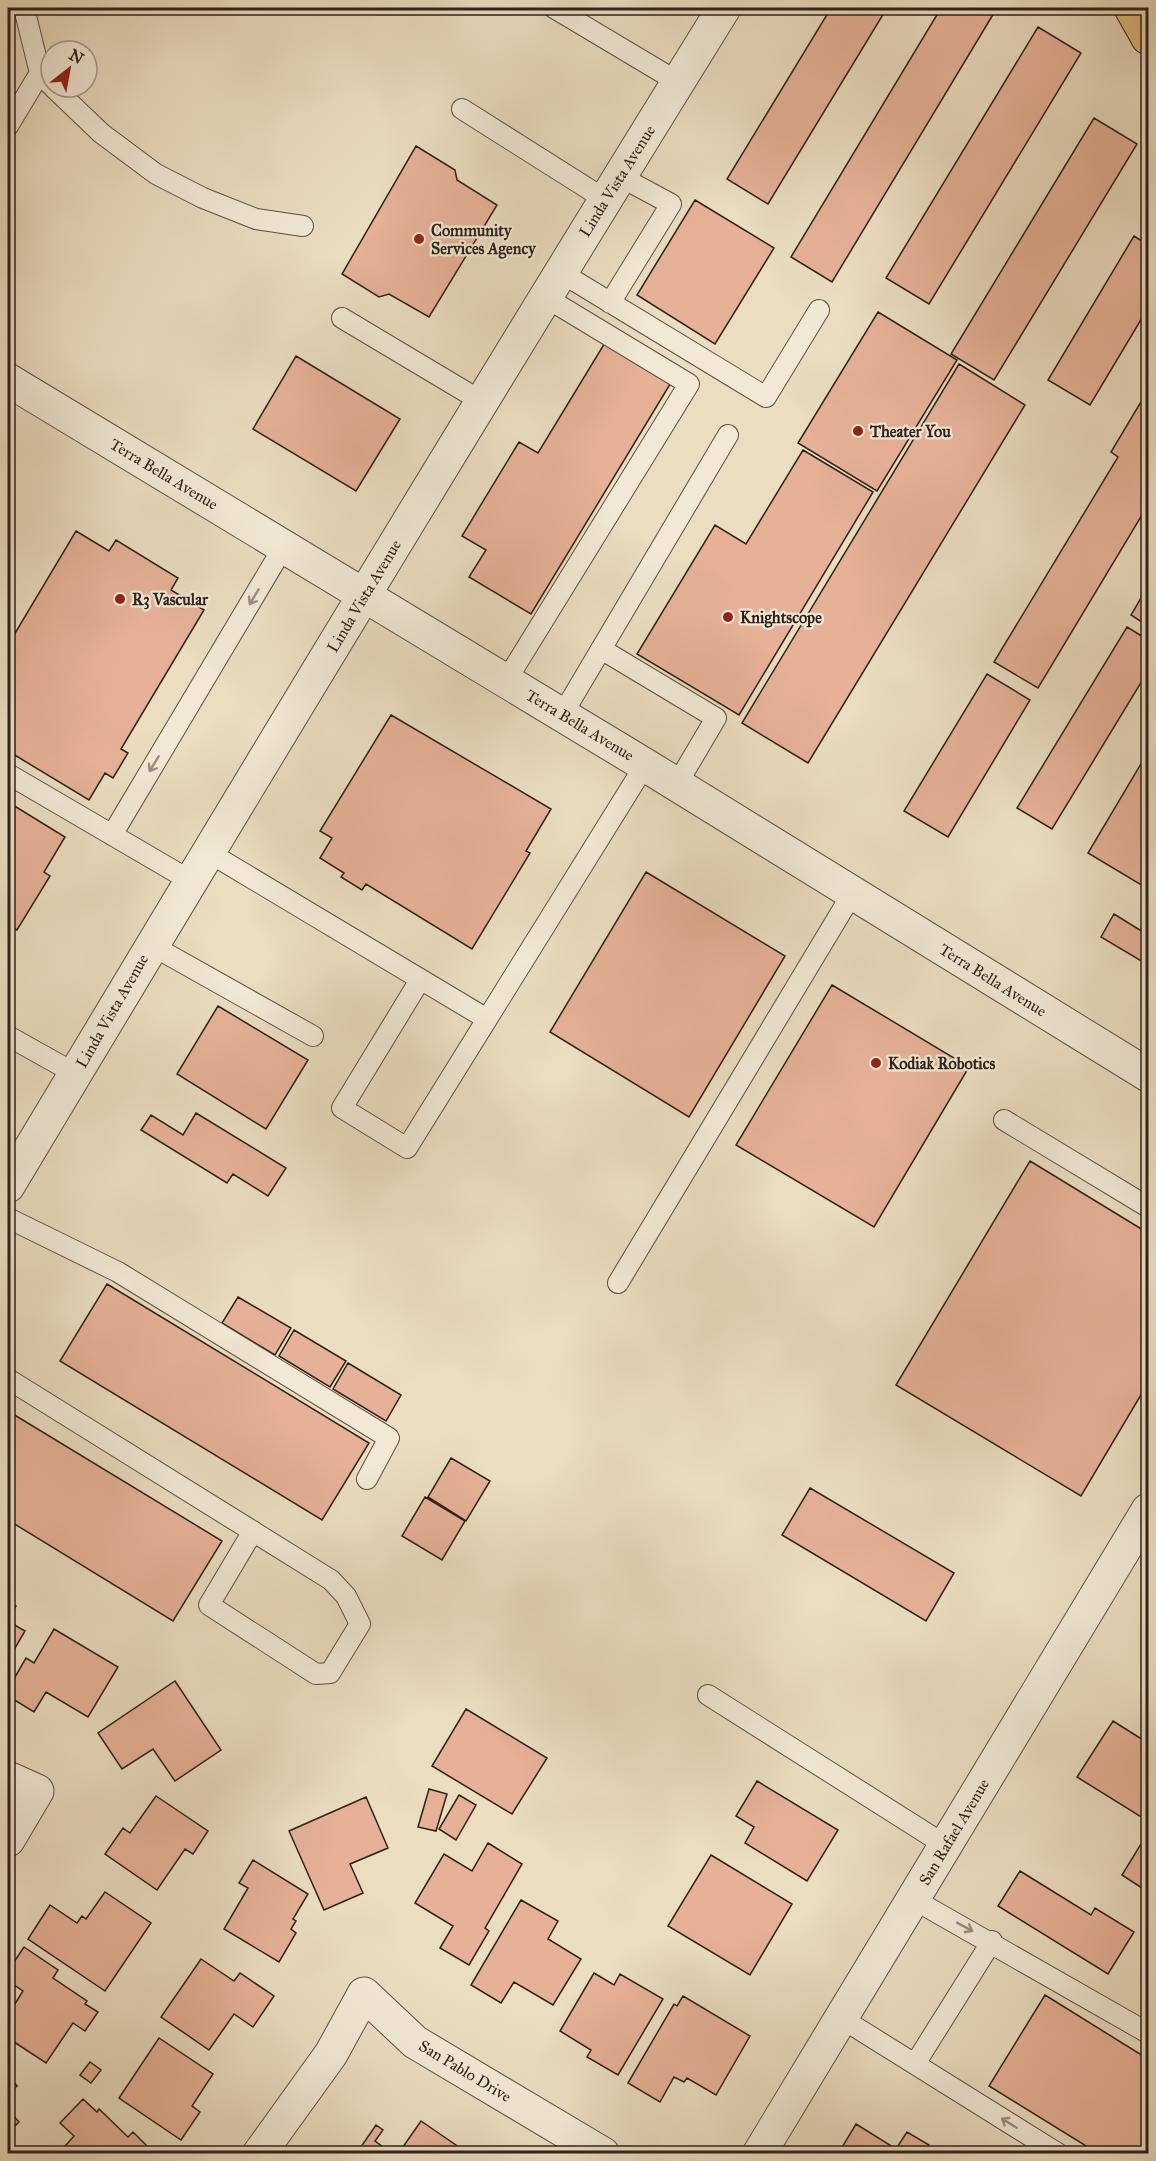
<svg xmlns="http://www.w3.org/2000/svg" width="1156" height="2161" font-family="'IM FELL Great Primer',serif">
<rect width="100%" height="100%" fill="#eaddc0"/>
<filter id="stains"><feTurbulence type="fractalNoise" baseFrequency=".00333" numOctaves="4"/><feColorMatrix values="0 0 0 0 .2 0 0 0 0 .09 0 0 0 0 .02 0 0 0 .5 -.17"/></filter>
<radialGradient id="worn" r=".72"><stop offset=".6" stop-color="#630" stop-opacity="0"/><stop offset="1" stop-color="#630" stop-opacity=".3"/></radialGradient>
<path fill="#e6b197" stroke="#2e211a" stroke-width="1.5" d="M831 8H887L768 204 727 179Z
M941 8H997L832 282 791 257Z
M1038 27 1081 53 929 304 886 278Z
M1094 118 1137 144 994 380 951 354Z
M416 146 455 170 457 180 497 205 429 317 389 294 379 297 342 274Z
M695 200 774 248 715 344 637 295Z
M1134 236 1148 245V308L1090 405 1048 380Z
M878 312 957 360 877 491 798 443Z
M606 341 672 381 531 614 469 577 486 550 462 536 519 442 538 453Z
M296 356 400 419 356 491 253 429Z
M959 364 1025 405 808 763 742 723Z
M1148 390V505L1038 688 994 662 1118 457 1111 452Z
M803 450 873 492 739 715 637 654 715 525 746 544Z
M76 531 109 551 116 540 178 578 171 590 204 610 121 749 128 753 113 778 105 773 89 800 8 751V645Z
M1148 586V626L1131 615Z
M1127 627 1148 640V671L1052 829 1017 808Z
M987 674 1030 700 948 837 904 811Z
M391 715 551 809 526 851 530 853 472 949 366 884 362 890 341 877 344 873 320 858 332 838 320 831Z
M1148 752V889L1088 853Z
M8 802 65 837 44 872 50 876 17 930 10 926 8 930Z
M646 872 785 956 689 1117 550 1032Z
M1114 914 1148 935V965L1101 937Z
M832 985 969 1067 874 1227 736 1145Z
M218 1006 308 1060 266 1129 177 1074Z
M196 1113 286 1168 268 1196 233 1174 227 1183 141 1130 151 1115 183 1135Z
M1030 1161 1148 1233V1383L1081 1496 896 1385Z
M107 1284 369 1443 322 1520 60 1361Z
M238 1297 291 1328 275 1355 222 1323Z
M294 1330 346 1361 330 1387 279 1356Z
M348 1363 401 1395 386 1421 333 1389Z
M8 1411 222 1541 173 1621 8 1520Z
M451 1458 490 1481 466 1521 428 1497Z
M810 1488 954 1573 926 1621 782 1535Z
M425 1497 465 1521 442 1560 402 1536Z
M8 1600 16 1606 8 1621 25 1631 8 1660Z
M54 1629 118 1667 88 1717 46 1692 34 1712 8 1696V1689L26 1658 34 1663Z
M175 1681 221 1750 175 1781 153 1749 122 1769 98 1733Z
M466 1709 547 1758 512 1814 432 1766Z
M1113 1721 1148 1743V1816L1146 1820 1077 1777Z
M757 1781 838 1830 807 1881 745 1843 754 1827 736 1816Z
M429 1789 447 1794 436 1831 418 1827Z
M459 1795 476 1805 456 1840 439 1829Z
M156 1796 208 1831 193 1854 185 1849 157 1890 105 1854 123 1828 130 1833Z
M366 1797 388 1848 350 1864 363 1893 324 1910 289 1831Z
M1144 1839 1148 1842V1892L1122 1875Z
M488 1843 522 1864 485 1928 489 1931 469 1965 440 1948 453 1926 415 1903 444 1854 472 1871Z
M711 1855 792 1904 750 1975 668 1926Z
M253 1860 308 1894 293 1919 296 1921 291 1929 296 1933 279 1962 224 1929 248 1888 239 1883Z
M1020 1871 1091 1915 1095 1908 1134 1932 1108 1974 998 1906Z
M105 1892 151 1923 105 1991 28 1939 50 1905 77 1923 82 1916 86 1919Z
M521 1900 558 1921 548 1939 581 1959 553 2005 514 1982 501 2003 471 1985Z
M24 1947 58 1970 53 1978 87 2001 85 2004 98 2012 85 2031 73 2023 46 2063 8 2038V2015L23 1991 8 1981V1971Z
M201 1959 234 1981 240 1973 274 1996 253 2027 234 2014 209 2050 161 2017Z
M594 1973 614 1985 620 1974 663 1999 618 2075 587 2057 591 2050 560 2031Z
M1045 1995 1148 2059V2154H1099L989 2086Z
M683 1996 750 2036 716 2095 687 2078 684 2082 674 2077 660 2102 628 2083 674 2004 677 2006Z
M159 2038 213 2074 192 2106 200 2112 181 2140 119 2098Z
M90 2062 101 2070 91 2083 80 2075Z
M8 2075 17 2086 8 2095Z
M83 2099 97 2112 99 2109 128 2137 133 2132 155 2154H58L74 2136 60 2123Z
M8 2110 19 2122 8 2133Z
M421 2121 466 2152 465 2154H398Z
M856 2124 896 2149 907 2132 929 2145 923 2154H838Z
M376 2125 383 2130 375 2141 393 2154H356Z"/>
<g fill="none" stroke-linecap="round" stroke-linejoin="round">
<defs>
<path id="lane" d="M24 8 40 73 51 85
M554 8 678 82
M53 87 101 133 156 174 203 198 256 219 303 226
M462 109 606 200
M8 126 40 73
M560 272 766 397 819 310
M610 303 671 204 619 176
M342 318 481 401
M601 649 716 718 677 784
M506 681 689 384 545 297
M562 715 728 435
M8 774 191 881
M112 835 284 546
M208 852 487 1019
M151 945 313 1036
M420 980 342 1108 407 1148 645 765
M8 1036 76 1074
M1004 1120 1148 1207
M8 1218 118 1272 389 1438 367 1479
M618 1283 852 894
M8 1379 331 1580 346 1596 360 1624 330 1673 316 1674 209 1605 253 1531
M708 1695 945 1845
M913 1899 1148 2033
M841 2018 1059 2154
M915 2064 992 1941"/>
<path id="street" d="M8 380 645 765 1148 1075
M8 1186C244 792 482 398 724 8
M8 1778 37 1791 8 1840
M259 2154 331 2054 364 1994 415 2042 603 2154
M759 2154 1148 1510"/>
<path id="highway" d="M1131 8 1148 38"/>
</defs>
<use href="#lane" stroke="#5d5044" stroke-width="22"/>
<use href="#street" stroke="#5d5044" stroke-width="35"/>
<use href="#highway" stroke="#2e211a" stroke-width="35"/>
<use href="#lane" stroke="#f1e9d6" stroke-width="20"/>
<use href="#street" stroke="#f1e9d6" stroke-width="33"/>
<use href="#highway" stroke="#e5be80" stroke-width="33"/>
</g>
<defs><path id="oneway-shaft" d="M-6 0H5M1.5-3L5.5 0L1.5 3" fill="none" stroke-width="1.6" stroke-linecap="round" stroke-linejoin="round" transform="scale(1.5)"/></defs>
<g stroke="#998f81">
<use href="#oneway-shaft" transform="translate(254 597) rotate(121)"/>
<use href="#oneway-shaft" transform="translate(154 764) rotate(121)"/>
<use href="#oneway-shaft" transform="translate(965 1927) rotate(29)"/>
<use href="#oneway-shaft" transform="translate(1009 2123) rotate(-148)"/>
</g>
<g fill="#8f2418" stroke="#f1e9d6" stroke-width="2">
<circle cx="419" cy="239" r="6"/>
<circle cx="858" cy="431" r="6"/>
<circle cx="120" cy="599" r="6"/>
<circle cx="728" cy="617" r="6"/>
<circle cx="876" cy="1063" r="6"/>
</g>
<g text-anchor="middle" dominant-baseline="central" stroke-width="4.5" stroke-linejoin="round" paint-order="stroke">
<g font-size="16" fill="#2e211a" stroke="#f1e9d6">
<text transform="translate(617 181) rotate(-58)">Linda Vista Avenue</text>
<text transform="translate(164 474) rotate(31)">Terra Bella Avenue</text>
<text transform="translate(364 596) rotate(-59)">Linda Vista Avenue</text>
<text transform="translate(580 725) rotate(31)">Terra Bella Avenue</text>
<text transform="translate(993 980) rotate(32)">Terra Bella Avenue</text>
<text transform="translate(112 1011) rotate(-60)">Linda Vista Avenue</text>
<text transform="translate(954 1832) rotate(-59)">San Rafael Avenue</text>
<text transform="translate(465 2071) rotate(31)">San Pablo Drive</text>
</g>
<g font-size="16" font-weight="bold" fill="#2e211a" stroke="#f1e9d6" text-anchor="start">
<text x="431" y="230">Community<tspan x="431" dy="18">Services Agency</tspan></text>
<text x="870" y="431">Theater You</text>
<text x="132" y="599">R3 Vascular</text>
<text x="740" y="617">Knightscope</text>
<text x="888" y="1063">Kodiak Robotics</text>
</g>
</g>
<rect width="1156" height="2161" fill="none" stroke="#eaddc0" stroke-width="30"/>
<rect x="9" y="9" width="1138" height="2143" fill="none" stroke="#2e211a" stroke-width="3"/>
<rect x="15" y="15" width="1126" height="2131" fill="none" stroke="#2e211a" stroke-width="1.5"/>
<g transform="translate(69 69) rotate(31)"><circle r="28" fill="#f1e9d6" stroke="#a3998b" stroke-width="1.5"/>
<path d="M0-4.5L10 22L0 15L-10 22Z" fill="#8f2418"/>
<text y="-9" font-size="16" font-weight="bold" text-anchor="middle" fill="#2e211a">N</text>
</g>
<rect width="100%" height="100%" filter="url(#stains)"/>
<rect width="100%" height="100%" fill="url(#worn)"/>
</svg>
